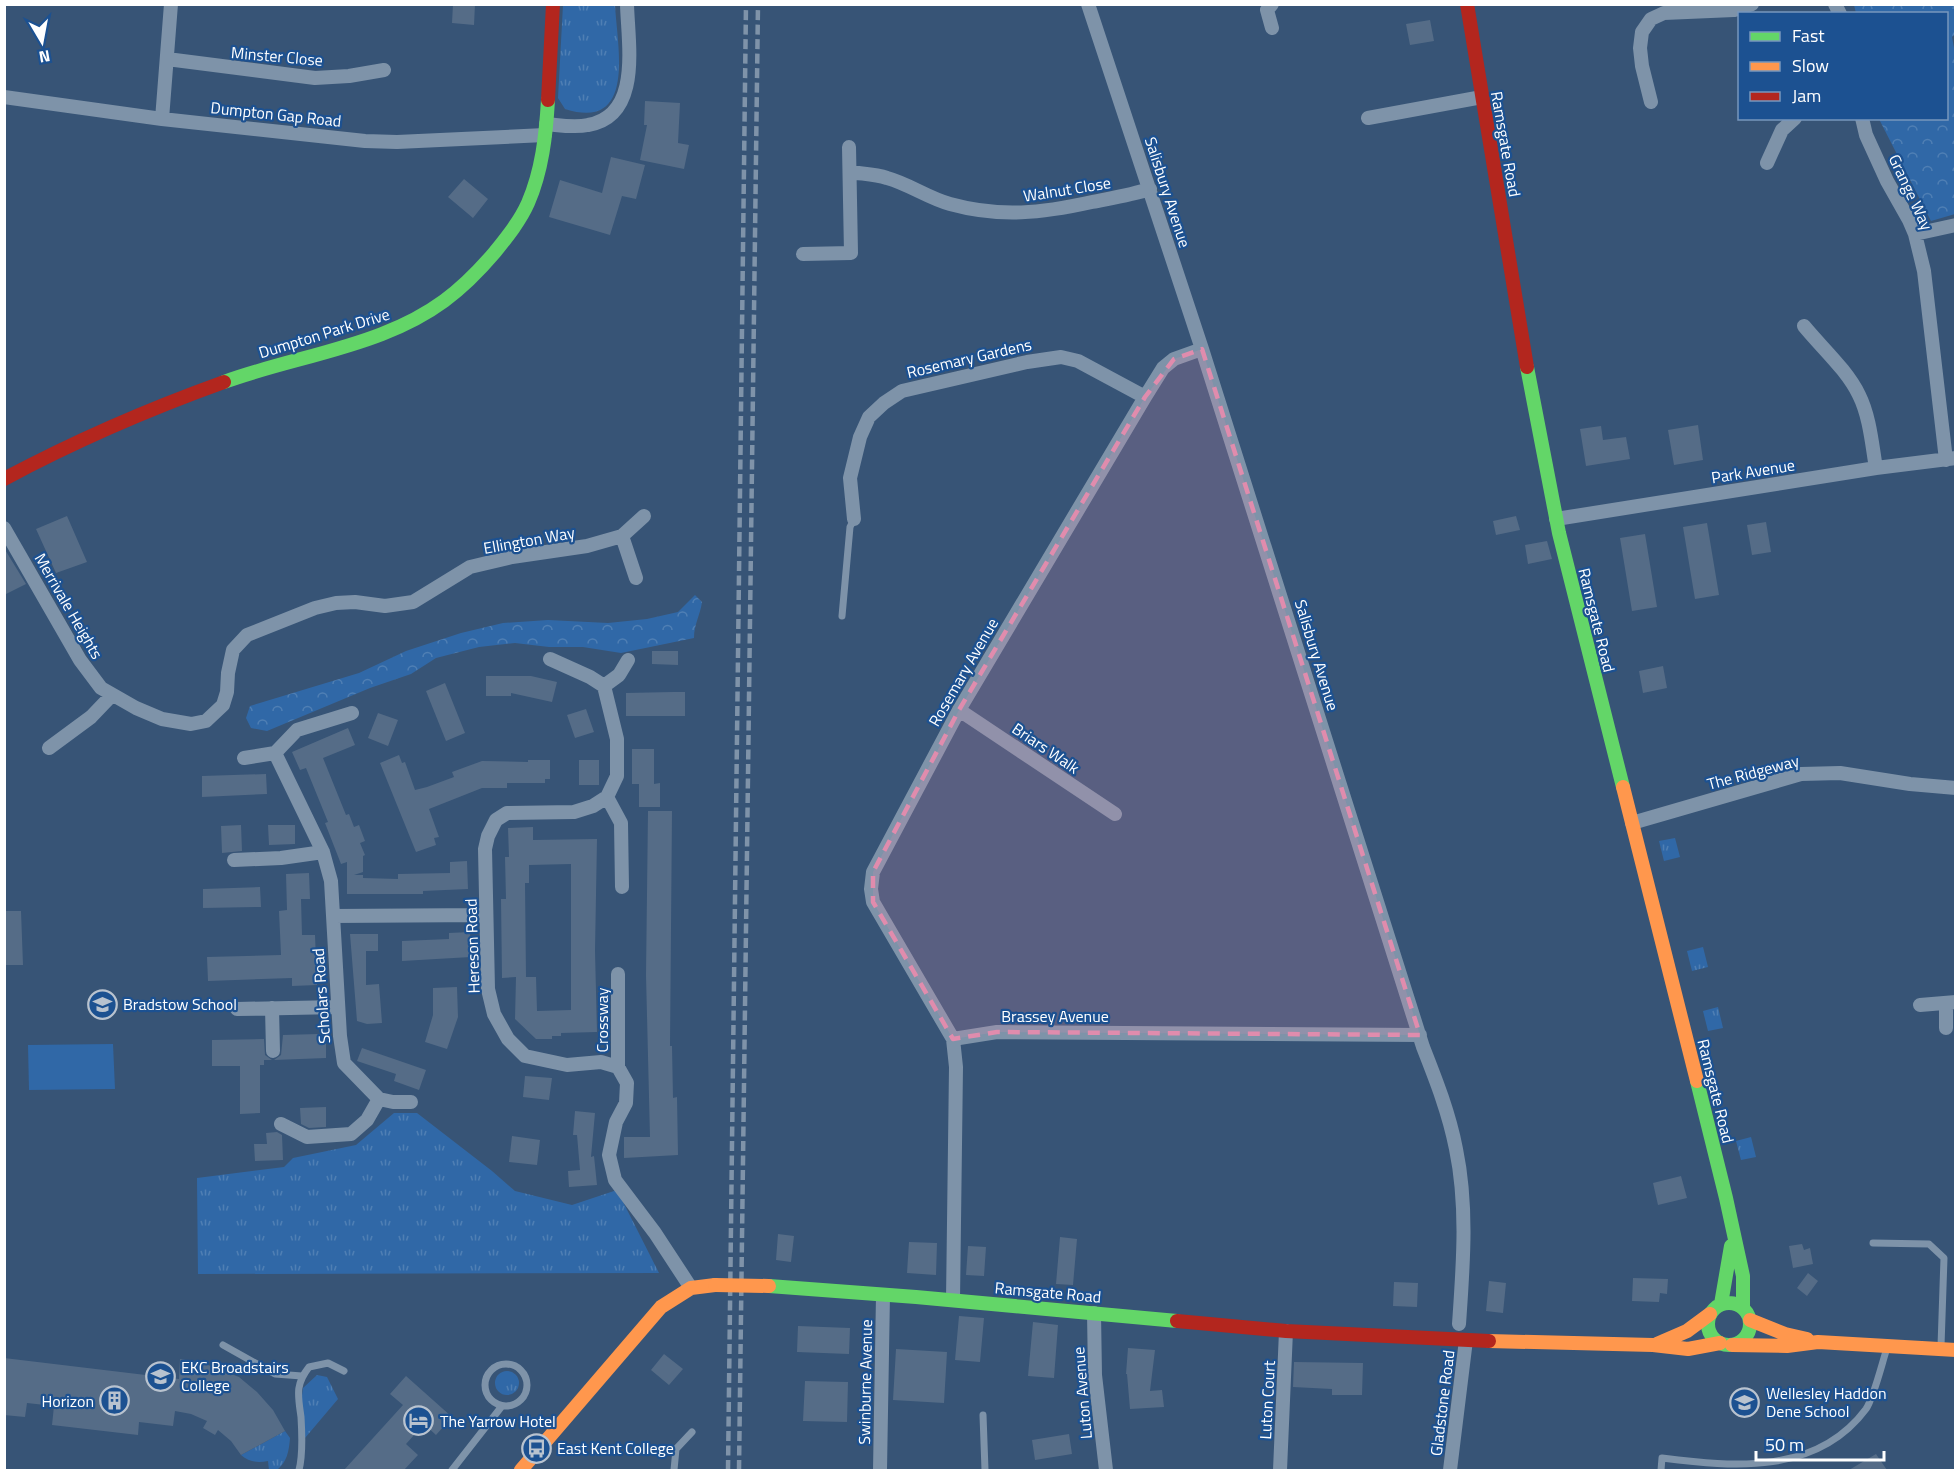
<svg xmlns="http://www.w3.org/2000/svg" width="1960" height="1475" font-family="'Titillium Web',sans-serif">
<defs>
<pattern id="grass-tufts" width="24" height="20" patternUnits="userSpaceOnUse" patternTransform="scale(1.5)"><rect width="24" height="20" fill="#3068a7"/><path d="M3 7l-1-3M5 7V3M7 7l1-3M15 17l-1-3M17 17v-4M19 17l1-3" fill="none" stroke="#4f7fb4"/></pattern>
<pattern id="forest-crowns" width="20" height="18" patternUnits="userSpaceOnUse" patternTransform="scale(1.5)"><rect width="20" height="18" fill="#3068a7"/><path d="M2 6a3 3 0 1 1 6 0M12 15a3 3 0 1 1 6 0" fill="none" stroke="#4f7fb4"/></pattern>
</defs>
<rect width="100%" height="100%" fill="#375476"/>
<path fill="url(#grass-tufts)" d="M563 5H615C617 46 637 132 565 109L558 98Z
M1675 838 1680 857 1664 861 1659 841Z
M1703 947 1708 967 1692 971 1687 951Z
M1718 1007 1723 1028 1708 1031 1703 1011Z
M394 1113H417L492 1171 515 1191 572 1205 617 1190 659 1273 198 1274 197 1178 284 1167 293 1158 356 1145Z
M1751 1137 1756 1157 1741 1160 1736 1141Z
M495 1383a12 12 0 1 1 24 0a12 12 0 1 1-24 0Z
M317 1375 327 1377 338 1399 305 1438 301 1403 303 1388Z
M285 1431 290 1438C289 1451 287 1462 277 1470H269L268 1461C257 1463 249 1462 241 1455Z"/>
<path fill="url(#forest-crowns)" d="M1854 5H1955V34L1952 37 1956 59 1955 214 1931 221 1879 119 1946 118V14L1856 13Z
M695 595 702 602C700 616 694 624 694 638L621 653 583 647H549L515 643 479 647 436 658 411 674 370 688 267 731 251 728 246 718 250 706 359 673 406 651 461 633 503 623 548 620 608 623 647 619 678 612Z"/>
<path fill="#3068a7" d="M113 1044 115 1089 29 1090 28 1045Z"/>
<path fill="#556c87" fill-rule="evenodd" d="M453 4H475L474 25 452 23Z
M1430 20 1434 41 1410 45 1406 24Z
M645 101 680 103 678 143 689 145 684 169 640 160 647 125H644Z
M611 157 645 165 636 199 622 196 610 235 549 217 560 180 602 193Z
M464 179 488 199 473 218 448 197Z
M1698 425 1703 460 1674 465 1668 430Z
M1601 426 1603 440 1626 437 1630 459 1586 466 1580 429Z
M67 516 87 562 56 573 36 529Z
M1516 516 1520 530 1496 535 1493 521Z
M1766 522 1771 552 1752 555 1747 525Z
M1707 523 1719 595 1695 599 1683 527Z
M1645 534 1657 607 1632 611 1620 538Z
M1547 541 1552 559 1528 564 1525 545Z
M4 548 26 584 4 595Z
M652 651H678V665L652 664Z
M1663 666 1667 688 1643 693 1639 671Z
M486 676H531L557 682 552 702 511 693V696H486Z
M445 683 465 733 446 741 426 691Z
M673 692H685V716H626V693Z
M586 709 594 732 575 738 567 715Z
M378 713 398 720 388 746 368 738Z
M348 728 355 745 323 758 346 815 349 814 354 827 359 825 365 841 360 843 365 855 363 856V872L354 875H363V878L398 879V874L450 873V862L467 861 468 889 423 891V894H347V862L341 864 325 823 328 822 306 768 300 770 292 752Z
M632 749H654V784L660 783V807H639V784H632Z
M399 755 402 763 405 762 415 790 427 787 454 777 452 772 482 761 528 762V760H550V779H545V783H507V788H482L429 809 439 837 434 838 436 845 416 852 380 763Z
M579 760H599V785H579Z
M266 774 267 794 202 797V776Z
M648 811H672L670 1046H672L673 1098 677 1097 678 1155 624 1158V1137H650L646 975Z
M241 825 242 851 222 853 221 826Z
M268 825H295V844L269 845Z
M533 827V840L597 839 595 951 597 1032 561 1033V1036H552V1039H536L515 1019 516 977 502 978 501 899H506L505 857H509L508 828ZM571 864V1010L537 1011 536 977H516H526L525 883H529V865Z
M309 873 310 899H301L302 935H315L317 985 292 986V978L208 981 207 957 281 955 279 911 287 910 286 874Z
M260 887 261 907 203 908V889Z
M4 911H21L23 965H4Z
M470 932 471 957 402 961V941L449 939V933Z
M350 934H378V951H366V985L379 984 382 1023 367 1024 357 1021Z
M457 987 458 1017 447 1049 425 1042 433 1015V988Z
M318 1034 326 1036V1058L274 1060 281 1055 283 1035Z
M264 1039 265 1055 272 1060H264V1065H260V1113L240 1114V1066H212V1040Z
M362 1048 426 1070 419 1090 394 1081 396 1074 357 1061Z
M525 1076 552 1078 549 1100 523 1097Z
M326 1107V1127L309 1128 301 1124 300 1108Z
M575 1111 595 1113 591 1157 594 1156 597 1185 569 1187 568 1171 580 1170 577 1135H573Z
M277 1132 282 1135 283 1160 255 1161 254 1144H267L266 1133Z
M512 1136 540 1140 537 1165 509 1162Z
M1681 1176 1687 1198 1658 1205 1653 1183Z
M778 1234 794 1236 791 1262 776 1260Z
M1060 1237 1077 1239 1073 1285 1056 1284Z
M909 1242 937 1243 936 1275 907 1273Z
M1802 1244 1804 1250 1810 1248 1813 1264 1793 1268 1789 1246Z
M968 1246 986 1247 984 1276 966 1275Z
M1808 1273 1818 1281 1807 1296 1797 1288Z
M1633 1278 1668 1279 1667 1294 1660 1293 1659 1302 1632 1301Z
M1489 1281 1506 1283 1503 1313 1486 1311Z
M1394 1282 1418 1283 1417 1307 1393 1306Z
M959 1316 984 1318 980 1362 955 1360Z
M1033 1322 1058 1325 1054 1378 1028 1376Z
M798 1326 850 1328 849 1354 797 1352Z
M1128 1348 1155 1350 1150 1391 1162 1390 1164 1407 1130 1409 1127 1374H1126Z
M896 1349 947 1352 944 1403 893 1400Z
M664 1354 683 1369 669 1385 651 1370Z
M4 1358 179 1379 180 1359 203 1363 239 1377 257 1392 273 1410 285 1431 241 1455 231 1441 218 1430 215 1435 203 1428 207 1421 191 1414 175 1411 173 1426 139 1422 138 1435 52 1425 54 1406 27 1403 25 1417 4 1415Z
M1294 1362 1363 1363 1362 1395H1332V1389L1293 1387Z
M406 1376 452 1417 436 1435 424 1424 406 1444 418 1455 404 1470H344L403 1405 390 1394Z
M805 1381 848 1382 847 1422 803 1421Z
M1069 1434 1072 1454 1035 1460 1032 1440Z
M1876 1454 1887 1470H1849Z"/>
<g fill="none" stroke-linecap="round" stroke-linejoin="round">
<path stroke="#7e93a9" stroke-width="7" d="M842 616 850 527 854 519
M1873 1243 1929 1244 1944 1258 1941 1346
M223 1345 275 1374 302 1376
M485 1385a21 21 0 1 1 42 0a21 21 0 1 1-42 0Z
M983 1415 985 1470
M299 1470C303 1455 302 1433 301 1417 298 1395 295 1385 309 1367L328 1363 344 1371
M452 1470 502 1406
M674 1470 676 1449 692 1432
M1661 1470 1662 1458C1734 1467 1817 1475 1866 1409 1874 1397 1882 1363 1887 1348"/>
<path stroke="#7e93a9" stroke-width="14" d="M1088 4 1202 349 1423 1047C1436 1080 1449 1113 1456 1149 1468 1207 1463 1266 1459 1324
M1835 4 1840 14
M1272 28 1267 10 1272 4
M167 59 315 78 349 76 384 70
M4 97 162 119 365 141 397 142 545 135
M1651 102 1642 66 1640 48 1642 32 1651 19 1664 13 1734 10 1752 4
M1368 118 1482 97
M1862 118 1866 135 1887 181 1909 220 1915 234 1924 271 1946 460
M162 119 171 4
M546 124C559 125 574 128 588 125 642 116 628 44 627 4
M1767 163 1782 130 1795 118
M850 172C862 174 875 174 887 178 909 184 928 198 950 204 1001 218 1042 213 1092 202 1112 198 1131 195 1150 189
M1915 234 1956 225
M803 254 851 253 849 147
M1804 326C1822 348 1847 370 1859 395 1870 417 1872 445 1876 468
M854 519 850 478 860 437 869 417 884 403 902 391 1027 362 1061 357 1078 361 1145 397
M1556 519 1876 468 1956 458
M4 528 80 660 101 688 136 708 162 719 191 724 206 721 223 705 227 692 228 673 233 650 247 635 315 608 336 603 355 602 385 606 413 602 470 567 512 557 587 546 622 536
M636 578 622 536 644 516
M550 659 590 677 604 686 619 675 628 660
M604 686 617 739V776L607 797 593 806 574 812 507 813 496 820 488 836 485 849 488 989 494 1014 508 1039 525 1056 567 1065 601 1062 618 1067 627 1083 626 1103 616 1122 609 1155 615 1180 655 1233 691 1288
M959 710 1115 814
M49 748 91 717 112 695
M275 753 323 852 331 881 340 1036 344 1063 379 1099 393 1102H411
M244 758 275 753 297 730 352 713
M607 797 621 823 622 887
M1632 823 1801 774 1840 773 1910 784 1956 788
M234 860 281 858 323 852
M333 916 486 915
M618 974V1067
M1946 1003V1028
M1920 1005 1956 1002
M272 1008 273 1051
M237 1009 338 1007
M953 1039 997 1032 1420 1035
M281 1124 307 1137 351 1134 367 1120 379 1099
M953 1300 956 1067 953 1039 873 902 871 889 873 872 959 710 1145 397 1163 368 1174 359 1202 349
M1094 1313 1095 1375 1106 1470
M880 1470 883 1295
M1280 1470 1286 1331
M1450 1470 1466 1340"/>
<path stroke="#63d668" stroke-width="14" d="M1527 367 1559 533 1623 787
M224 382C276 363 331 354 382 334 431 315 461 292 495 252 507 237 520 221 528 203 542 171 546 135 548 100
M1697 1081 1726 1198 1743 1276V1308
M769 1286 916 1297 1177 1321
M1708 1324a21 21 0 1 1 42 0a21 21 0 1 1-42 0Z
M1721 1304 1731 1246"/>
<path stroke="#ff974d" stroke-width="14" d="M1623 787 1697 1081
M1750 1320 1785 1334 1807 1339
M1489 1341 1653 1345 1688 1349 1720 1343
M1657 1344 1687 1331 1710 1314
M1732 1345 1787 1346 1818 1342 1956 1350
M521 1470 661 1307 691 1288 715 1285"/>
<path stroke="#b3261e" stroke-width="14" d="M1467 4 1527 367
M548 100 553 4
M4 479C75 441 149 409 224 382
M1177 1321 1286 1331 1489 1341"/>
<path stroke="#7f93a9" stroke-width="4.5" stroke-dasharray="10 4.5" stroke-linecap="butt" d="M728 1470 746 4
M739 1470 758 4"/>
<path stroke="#ff974d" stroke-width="14" d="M715 1285 769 1286"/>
</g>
<path fill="#e08cad" fill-opacity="0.2" stroke="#e08cad" stroke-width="4.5" stroke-dasharray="12 8" stroke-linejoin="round" d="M1202 349 1420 1035 997 1032 953 1039 873 902V872L959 710 1145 397 1174 359Z"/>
<defs>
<symbol id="school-ring" viewBox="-11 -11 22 22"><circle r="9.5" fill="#1c5191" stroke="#b9c3cf" stroke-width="1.5"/><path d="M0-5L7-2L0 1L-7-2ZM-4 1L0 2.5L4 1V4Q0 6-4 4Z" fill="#b9c3cf"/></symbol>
<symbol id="university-ring" viewBox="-11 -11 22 22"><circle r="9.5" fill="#1c5191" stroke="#b9c3cf" stroke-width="1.5"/><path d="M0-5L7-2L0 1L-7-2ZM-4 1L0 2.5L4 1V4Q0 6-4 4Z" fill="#b9c3cf"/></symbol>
<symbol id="building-ring" viewBox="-11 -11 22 22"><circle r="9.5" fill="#1c5191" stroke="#b9c3cf" stroke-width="1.5"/><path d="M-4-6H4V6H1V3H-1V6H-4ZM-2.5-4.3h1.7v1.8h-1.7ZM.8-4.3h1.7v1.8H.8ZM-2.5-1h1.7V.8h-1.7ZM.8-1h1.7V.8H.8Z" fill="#b9c3cf"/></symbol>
<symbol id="hotel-ring" viewBox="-11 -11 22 22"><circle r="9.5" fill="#1c5191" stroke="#b9c3cf" stroke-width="1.5"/><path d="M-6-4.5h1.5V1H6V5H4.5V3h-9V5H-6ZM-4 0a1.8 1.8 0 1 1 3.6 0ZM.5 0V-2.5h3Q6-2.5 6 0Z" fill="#b9c3cf"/></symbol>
<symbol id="bus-ring" viewBox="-11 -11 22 22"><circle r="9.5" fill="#1c5191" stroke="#b9c3cf" stroke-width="1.5"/><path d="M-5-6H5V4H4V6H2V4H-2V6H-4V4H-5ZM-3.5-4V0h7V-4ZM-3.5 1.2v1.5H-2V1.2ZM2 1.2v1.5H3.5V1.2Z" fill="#b9c3cf"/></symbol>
</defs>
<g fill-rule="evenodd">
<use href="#school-ring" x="86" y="988" width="33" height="33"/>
<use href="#university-ring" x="144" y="1360" width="33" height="33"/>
<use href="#building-ring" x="98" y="1384" width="33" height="33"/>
<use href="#school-ring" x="1728" y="1386" width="33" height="33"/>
<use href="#hotel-ring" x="402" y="1404" width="33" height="33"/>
<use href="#bus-ring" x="520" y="1432" width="33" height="33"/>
</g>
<g text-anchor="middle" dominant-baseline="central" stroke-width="4.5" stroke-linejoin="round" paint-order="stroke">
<g font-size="16" fill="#fff" stroke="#1c5191">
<text transform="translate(277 56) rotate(5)">Minster Close</text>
<text transform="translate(276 114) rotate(6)">Dumpton Gap Road</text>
<text transform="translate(1506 144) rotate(80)">Ramsgate Road</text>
<text transform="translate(1067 189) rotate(-9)">Walnut Close</text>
<text transform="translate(1168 192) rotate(72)">Salisbury Avenue</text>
<text transform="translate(1911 192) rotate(65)">Grange Way</text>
<text transform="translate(324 333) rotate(-17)">Dumpton Park Drive</text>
<text transform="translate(969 358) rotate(-13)">Rosemary Gardens</text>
<text transform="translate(1753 471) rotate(-9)">Park Avenue</text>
<text transform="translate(529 540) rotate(-10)">Ellington Way</text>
<text transform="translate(69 606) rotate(60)">Merrivale Heights</text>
<text transform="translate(1597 620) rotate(76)">Ramsgate Road</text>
<text transform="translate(1317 655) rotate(73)">Salisbury Avenue</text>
<text transform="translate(963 672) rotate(-60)">Rosemary Avenue</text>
<text transform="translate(1046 748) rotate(34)">Briars Walk</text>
<text transform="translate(1753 772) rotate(-15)">The Ridgeway</text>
<text transform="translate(472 946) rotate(-92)">Hereson Road</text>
<text transform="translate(321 996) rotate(-94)">Scholars Road</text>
<text x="1055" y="1016">Brassey Avenue</text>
<text transform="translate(602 1020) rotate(-90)">Crossway</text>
<text transform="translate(1716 1091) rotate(76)">Ramsgate Road</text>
<text transform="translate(1048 1292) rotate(5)">Ramsgate Road</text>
<text transform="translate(865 1382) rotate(-89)">Swinburne Avenue</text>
<text transform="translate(1082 1393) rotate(-95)">Luton Avenue</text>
<text transform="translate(1267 1400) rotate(-87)">Luton Court</text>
<text transform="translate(1442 1403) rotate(-83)">Gladstone Road</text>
</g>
<g font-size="16" fill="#fff" stroke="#1c5191" text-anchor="start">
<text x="123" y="1004">Bradstow School</text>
<text x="181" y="1367">EKC Broadstairs<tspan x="181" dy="18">College</tspan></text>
<text x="1766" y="1393">Wellesley Haddon<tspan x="1766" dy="18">Dene School</tspan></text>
<text x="94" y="1401" text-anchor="end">Horizon</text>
<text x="440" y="1421">The Yarrow Hotel</text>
<text x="557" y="1448">East Kent College</text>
</g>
</g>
<rect width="1960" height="1475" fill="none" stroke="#ffffff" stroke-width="12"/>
<rect x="1738" y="12" width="210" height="108" fill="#1c5191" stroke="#7797bd" stroke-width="1.5"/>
<rect x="1750" y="32" width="30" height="9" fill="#63d668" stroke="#7797bd" stroke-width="1.5"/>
<text x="1792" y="42" font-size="18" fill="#ffffff">Fast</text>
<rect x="1750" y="62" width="30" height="9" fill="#ff974d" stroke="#7797bd" stroke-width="1.5"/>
<text x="1792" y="72" font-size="18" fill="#ffffff">Slow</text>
<rect x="1750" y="92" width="30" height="9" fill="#b3261e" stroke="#7797bd" stroke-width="1.5"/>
<text x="1792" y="102" font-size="18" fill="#ffffff">Jam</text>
<g transform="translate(42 42) rotate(170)" stroke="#1c5191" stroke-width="4.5" paint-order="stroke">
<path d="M0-4.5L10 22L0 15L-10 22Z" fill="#ffffff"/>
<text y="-9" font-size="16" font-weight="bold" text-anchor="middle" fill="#ffffff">N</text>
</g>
<path d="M1756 1451v9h128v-9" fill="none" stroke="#ffffff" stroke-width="3"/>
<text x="1765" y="1451" font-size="18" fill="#ffffff" stroke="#1c5191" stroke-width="4.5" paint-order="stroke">50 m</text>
</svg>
